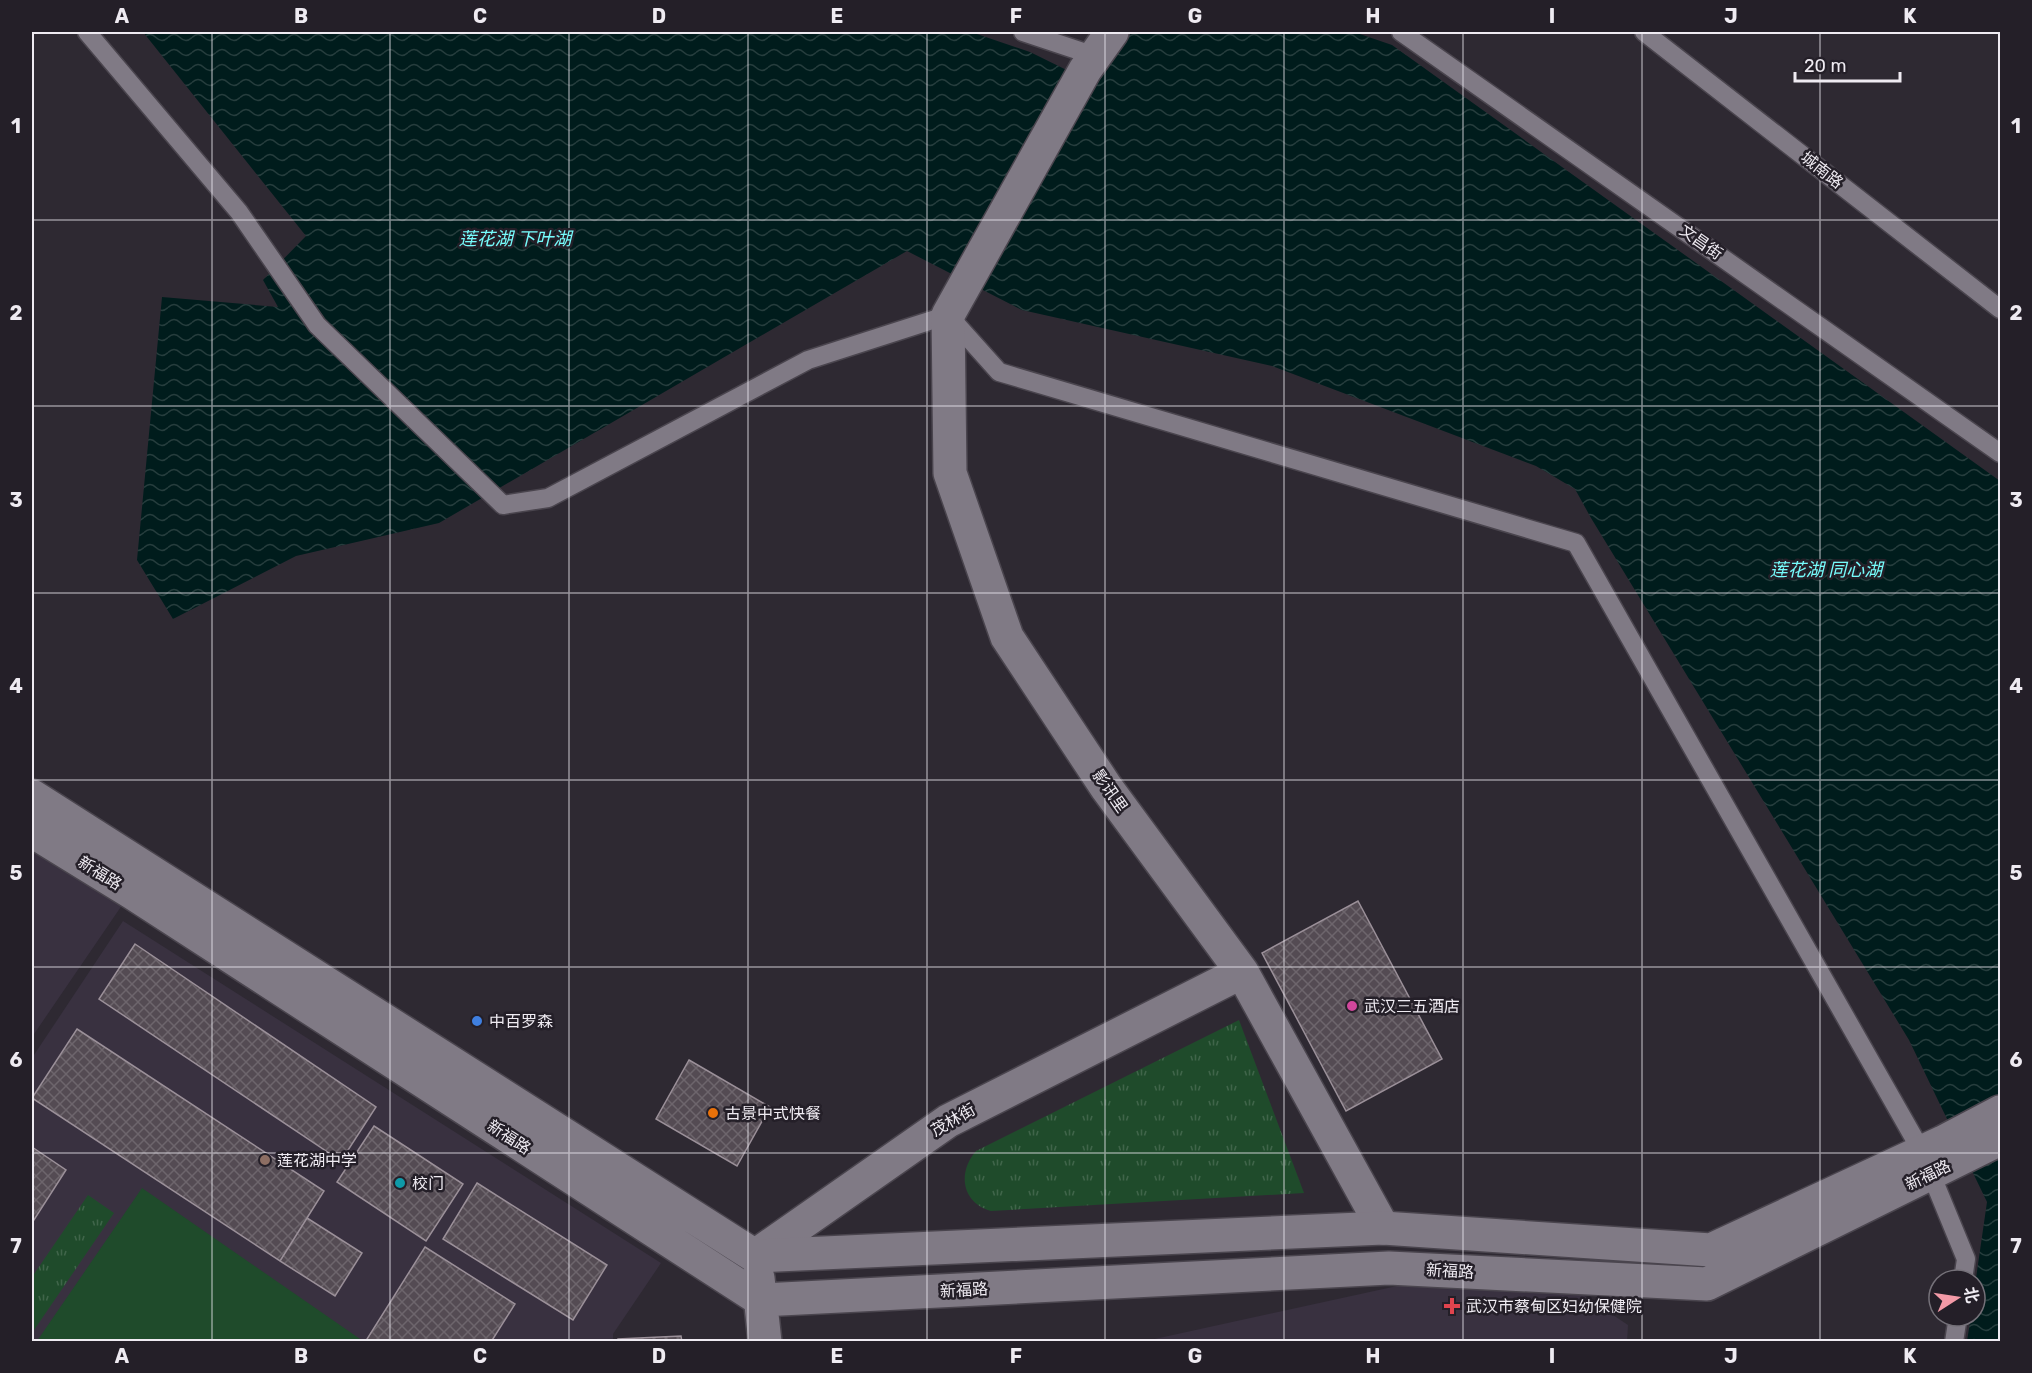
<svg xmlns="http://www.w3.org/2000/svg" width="2032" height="1373" font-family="Rubik,'Noto Sans SC',sans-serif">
<defs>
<pattern id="grass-tufts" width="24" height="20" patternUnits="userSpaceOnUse" patternTransform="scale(1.5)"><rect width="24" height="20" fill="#1f4b2b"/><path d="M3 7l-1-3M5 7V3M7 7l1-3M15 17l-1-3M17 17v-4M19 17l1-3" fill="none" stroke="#40654a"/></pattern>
<pattern id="water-waves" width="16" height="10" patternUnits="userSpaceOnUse" patternTransform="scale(1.5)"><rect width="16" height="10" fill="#001c1c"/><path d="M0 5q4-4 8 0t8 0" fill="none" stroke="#263d3d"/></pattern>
<pattern id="building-cross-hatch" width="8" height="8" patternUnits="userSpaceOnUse" patternTransform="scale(1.5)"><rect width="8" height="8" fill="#544b53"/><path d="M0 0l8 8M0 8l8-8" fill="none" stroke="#6d656c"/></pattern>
</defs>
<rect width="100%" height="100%" fill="#2e2932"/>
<path fill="#393140" d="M32 831 131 892 32 1037Z
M123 921 661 1263 613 1334V1341L32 1342V1058Z
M1420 1281 1571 1287 1628 1325 1627 1342H1141Z"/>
<path fill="url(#grass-tufts)" d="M1239 1020 1304 1193 991 1211C962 1203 957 1173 976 1151Z
M88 1195 114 1213 32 1333V1277Z"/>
<path fill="#1f4b2b" d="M142 1188 363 1341H37Z"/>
<path fill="url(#water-waves)" d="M143 32H971L1030 52 1095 84 1132 32H1354L1392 45 2000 481V1341H1967L1971 1316H1975V1285L1987 1202 1909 1040 1591 518 1575 489 1536 466 1272 366 1022 310 907 251 439 523 296 556 173 619 137 560 162 297 278 307 263 280 306 236Z"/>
<path fill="url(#building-cross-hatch)" stroke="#9b9099" stroke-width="1.5" d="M1358 901 1442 1059 1346 1111 1262 953Z
M135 944 376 1107 341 1161 99 999Z
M77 1029 324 1191 280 1261 32 1098Z
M689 1060 770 1107 737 1166 656 1119Z
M374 1126 463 1184 426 1241 337 1182Z
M32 1147 66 1170 32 1223Z
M477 1183 607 1265 573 1320 443 1239Z
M307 1218 362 1253 335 1296 280 1261Z
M425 1247 515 1304 491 1342H371L367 1339Z
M681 1336 682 1342H618V1339Z"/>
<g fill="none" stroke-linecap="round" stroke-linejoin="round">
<defs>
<path id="service" d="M87 32 239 212 317 325 503 505 548 498 808 360 948 315 999 372 1576 543 1922 1152 1966 1259 1963 1280
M1023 32 1095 56
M1401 32 2000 453
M1644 32 2000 309
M1954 1342 1958 1316"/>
<path id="minor" d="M1112 32 1085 70 948 315 950 473 1007 637 1106 787 1242 972 1383 1228
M755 1256 948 1121 1242 972"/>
<path id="tertiary" d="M32 796 755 1256 1383 1228 1711 1250 1943 1142 2000 1112
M32 831 131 892 761 1300 1389 1268 1707 1284 2000 1139
M758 1278 765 1342"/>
</defs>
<use href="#service" stroke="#4a454e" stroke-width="21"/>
<use href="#minor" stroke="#4a454e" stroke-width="36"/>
<use href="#tertiary" stroke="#4a454e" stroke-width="36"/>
<use href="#service" stroke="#807a85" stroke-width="18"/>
<use href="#minor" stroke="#807a85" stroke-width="33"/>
<use href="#tertiary" stroke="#807a85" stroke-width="33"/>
</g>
<path fill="none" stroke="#efebf2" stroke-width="1.5" stroke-opacity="0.55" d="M212 32V1342M390 32V1342M569 32V1342M748 32V1342M927 32V1342M1105 32V1342M1284 32V1342M1463 32V1342M1642 32V1342M1820 32V1342M32 220H2000M32 406H2000M32 593H2000M32 780H2000M32 967H2000M32 1153H2000"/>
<circle fill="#d1479c" stroke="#241f28" stroke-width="2" cx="1352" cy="1006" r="6"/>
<circle fill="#3f7fe0" stroke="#241f28" stroke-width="2" cx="477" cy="1021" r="6"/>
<circle fill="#e8710a" stroke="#241f28" stroke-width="2" cx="713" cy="1113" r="6"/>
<circle fill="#8d6e63" stroke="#241f28" stroke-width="2" cx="265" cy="1160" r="6"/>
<circle fill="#0f9aa8" stroke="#241f28" stroke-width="2" cx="400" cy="1183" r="6"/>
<path fill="#e0444e" stroke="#241f28" stroke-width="2" d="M1449 1297h6v6h6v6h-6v6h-6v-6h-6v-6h6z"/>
<g text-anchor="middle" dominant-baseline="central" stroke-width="5" stroke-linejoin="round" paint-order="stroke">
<g font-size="16" fill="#efebf2" stroke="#241f28">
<text transform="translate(1822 170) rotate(38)">城南路</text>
<text transform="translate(1701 242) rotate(35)">文昌街</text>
<text transform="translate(1110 791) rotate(55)">影讯里</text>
<text transform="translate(100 873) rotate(32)">新福路</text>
<text transform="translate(953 1120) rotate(-30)">茂林街</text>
<text transform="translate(509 1137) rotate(33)">新福路</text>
<text transform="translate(1928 1175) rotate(-26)">新福路</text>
<text transform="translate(1450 1271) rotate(3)">新福路</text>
<text transform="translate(964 1290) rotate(-3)">新福路</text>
</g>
<g font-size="16" fill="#efebf2" stroke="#241f28" text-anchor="start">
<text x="1364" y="1006">武汉三五酒店</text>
<text x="489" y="1021">中百罗森</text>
<text x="725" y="1113">古景中式快餐</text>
<text x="277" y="1160">莲花湖中学</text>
<text x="412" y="1183">校门</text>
<text x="1466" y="1306">武汉市蔡甸区妇幼保健院</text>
</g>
<g font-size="18" font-style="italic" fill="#76fcfc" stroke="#241f28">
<text x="515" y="239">莲花湖 下叶湖</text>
<text x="1826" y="570">莲花湖 同心湖</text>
</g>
</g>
<rect width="2032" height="1373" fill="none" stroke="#241f28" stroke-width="66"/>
<g transform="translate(1957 1298) rotate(78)"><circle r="28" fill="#241f28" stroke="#757179" stroke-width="1.5"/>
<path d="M0-4.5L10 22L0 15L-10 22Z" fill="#f39aa7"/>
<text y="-9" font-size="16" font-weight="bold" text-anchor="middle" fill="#efebf2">北</text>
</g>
<path d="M1795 72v9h105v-9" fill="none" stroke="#efebf2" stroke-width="3"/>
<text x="1804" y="72" font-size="18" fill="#efebf2" stroke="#241f28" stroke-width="4.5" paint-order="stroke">20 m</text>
<rect x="33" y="33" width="1966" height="1307" fill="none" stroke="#efebf2" stroke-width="2"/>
<g font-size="20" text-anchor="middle" font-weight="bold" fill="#efebf2">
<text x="122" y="23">A</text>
<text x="301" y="23">B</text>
<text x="480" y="23">C</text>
<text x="659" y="23">D</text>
<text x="837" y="23">E</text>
<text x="1016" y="23">F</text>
<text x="1195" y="23">G</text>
<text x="1373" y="23">H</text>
<text x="1552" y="23">I</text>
<text x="1731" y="23">J</text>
<text x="1910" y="23">K</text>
<text x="16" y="133">1</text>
<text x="2016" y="133">1</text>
<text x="16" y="320">2</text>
<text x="2016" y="320">2</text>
<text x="16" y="507">3</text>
<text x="2016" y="507">3</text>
<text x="16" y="693">4</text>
<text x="2016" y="693">4</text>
<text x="16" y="880">5</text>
<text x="2016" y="880">5</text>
<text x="16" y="1067">6</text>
<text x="2016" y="1067">6</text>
<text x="16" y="1253">7</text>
<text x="2016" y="1253">7</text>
<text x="122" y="1363">A</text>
<text x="301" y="1363">B</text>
<text x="480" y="1363">C</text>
<text x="659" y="1363">D</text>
<text x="837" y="1363">E</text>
<text x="1016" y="1363">F</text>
<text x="1195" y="1363">G</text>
<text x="1373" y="1363">H</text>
<text x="1552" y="1363">I</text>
<text x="1731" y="1363">J</text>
<text x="1910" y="1363">K</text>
</g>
</svg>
